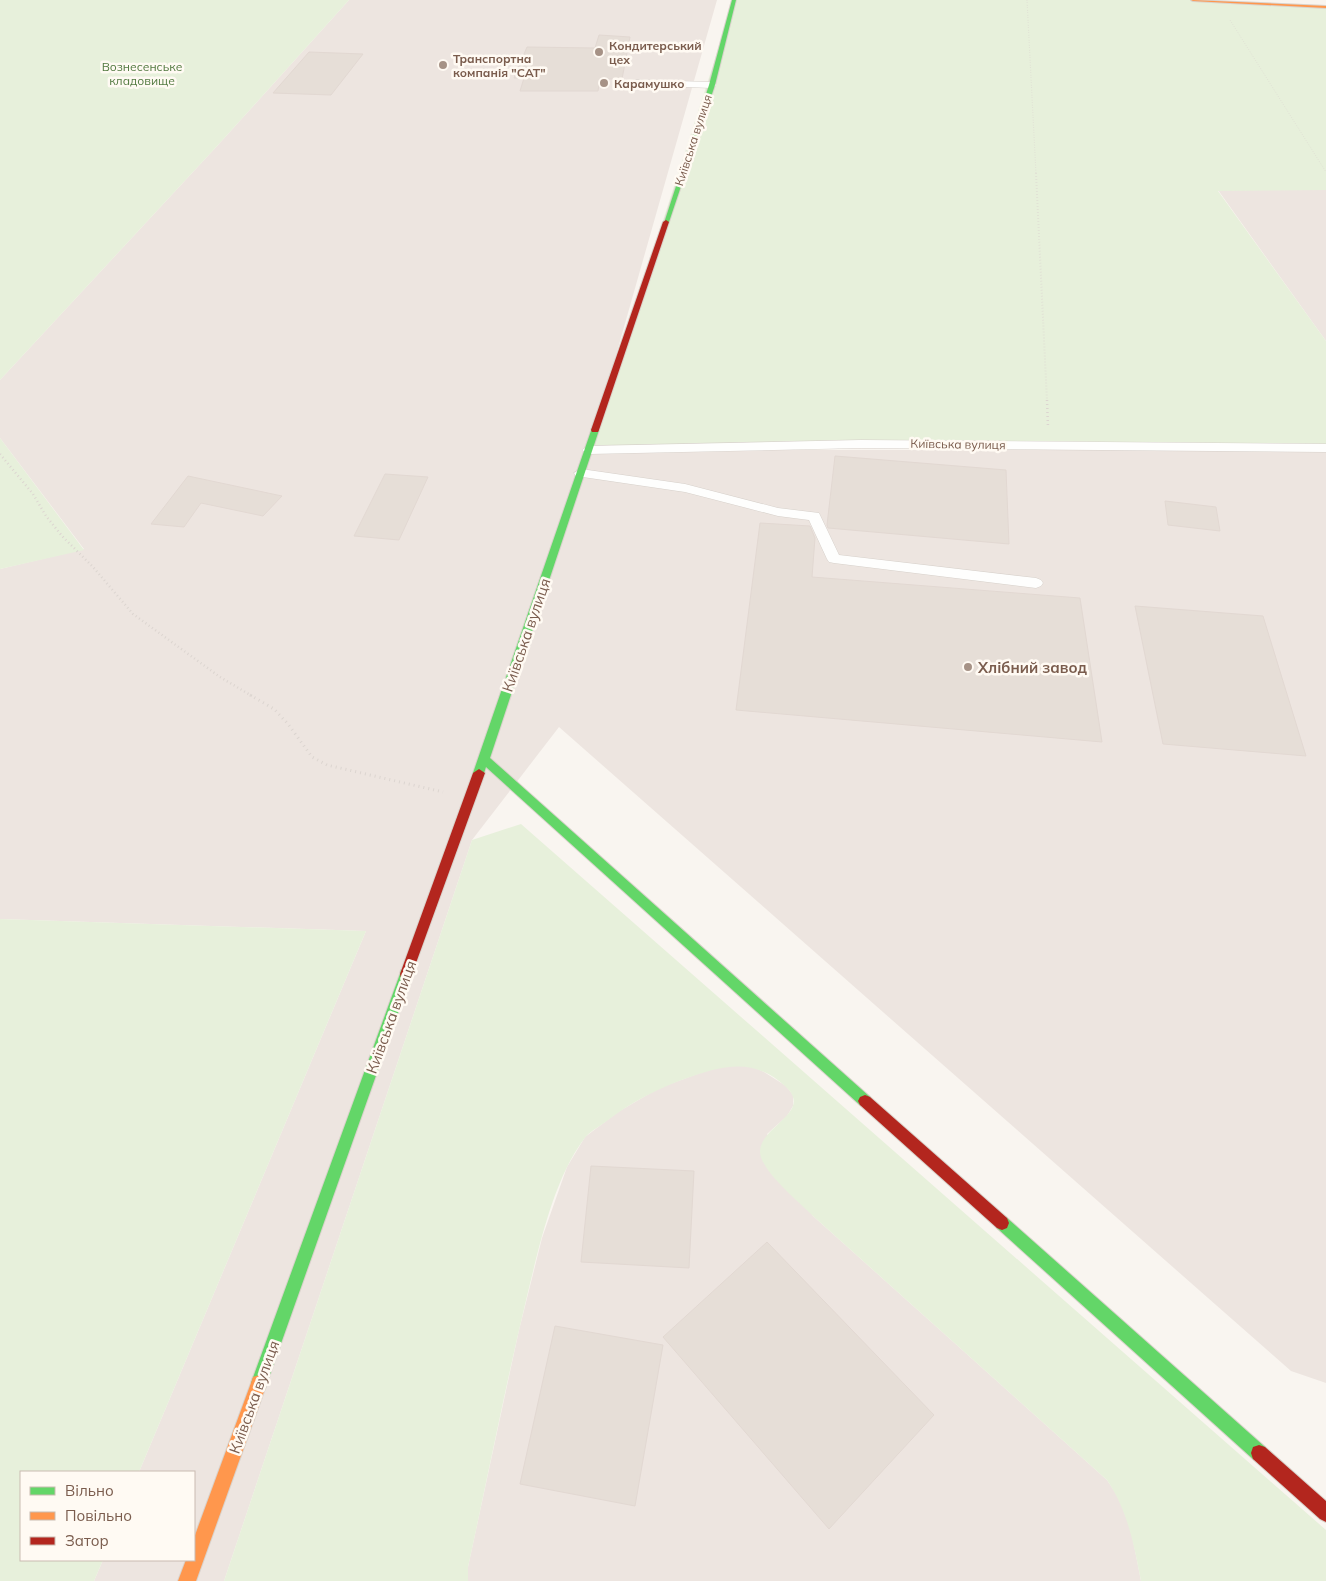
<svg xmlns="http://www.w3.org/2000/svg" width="1326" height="1581" font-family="Mulish,sans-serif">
<rect width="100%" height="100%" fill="#f9f5f0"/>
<path fill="#ede5e0" d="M349 0H717L589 450H1326V1383L1291 1371 559 727 472 840 224 1581H94L103 1560H194V1472H139L366 931 0 919V569L84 549 0 438V380L218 145Z
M1218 190H1326V341Z
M733 1065 751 1066 764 1072 786 1086 793 1095V1106L787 1116 767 1134 813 1216 1107 1480 1119 1498 1131 1530 1141 1581H468V1567L519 1330 542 1238 567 1167 585 1137 618 1112 659 1088 714 1068Z"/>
<path fill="#e7f0db" d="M0 0H349L218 145 0 380Z
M734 0H1191L1326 7V190L1218 191 1326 341V448L861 444 589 450Z
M0 438 84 550 0 569Z
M521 824 1326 1530V1581H1141C1134 1545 1128 1511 1107 1480L813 1216C798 1201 771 1179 762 1160 748 1129 816 1115 786 1087 756 1059 728 1064 693 1076 660 1087 631 1102 604 1123 597 1128 589 1132 584 1139 554 1179 540 1243 528 1292 506 1383 488 1476 468 1567V1581H224L472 840Z
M0 919 366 931 139 1472H21V1560H103L94 1581H0Z"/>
<path fill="#e6ded7" stroke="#e2d8d2" d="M599 35 630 37 622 79H600L598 91H520L524 78H514L527 47 595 48Z
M309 52 363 54 331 95 273 93Z
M835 456 1006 470 1009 544 828 528 827 525Z
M385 474 428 477 399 540 354 536Z
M188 476 282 496 263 516 201 503 184 527 151 524Z
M1165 501 1216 507 1220 531 1168 525Z
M760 523 810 526 815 538 812 577 1080 598 1102 742 736 710Z
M1135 606 1263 616 1306 756 1163 744Z
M591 1166 694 1171 689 1268 581 1262Z
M767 1242 934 1415 829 1529 663 1337Z
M555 1326 663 1345 635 1506 520 1484Z"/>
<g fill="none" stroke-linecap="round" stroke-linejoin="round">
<defs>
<path id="lane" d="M636 80 712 82 716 85 712 88 633 85V81Z
M861 440 1326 444V452L861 448 589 454 582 450 589 446Z
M581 469 685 484 778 508 819 513 839 555 1036 578 1041 580 1043 583 1041 586 1036 588 834 563 829 562 827 559 809 520 778 516 685 492 576 476 574 473Z"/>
<path id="fast" d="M732 0H736L715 85 669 222 664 223 709 85Z
M592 428H598L599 430 490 758 870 1097 872 1101 870 1105 865 1107 860 1105 486 767 483 776 479 777 473 773Z
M406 969 411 970 412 974 267 1383 265 1389 259 1391 253 1389 251 1383 400 974 401 970Z
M1002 1216 1007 1218 1265 1447 1267 1453 1265 1459 1259 1461 1253 1459 997 1228 995 1223 997 1218Z"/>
<path id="slow" d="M1191 0 1326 6V8L1193 1Z
M259 1375 265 1377 267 1383 196 1581H178L186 1560H194V1538L251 1383 253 1377Z"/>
<path id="jam" d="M666 220 669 222 599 430 598 432H592L591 430 663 222Z
M479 769 485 773 412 974 411 978 406 979 401 978 400 974 473 773Z
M865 1095 870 1097 1007 1218 1009 1223 1007 1228 1002 1230 997 1228 860 1105 858 1101 860 1097Z
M1259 1445 1265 1447 1326 1501V1522L1320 1519 1253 1459 1251 1453 1253 1447Z"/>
</defs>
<use href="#lane" stroke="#d7d1cb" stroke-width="1"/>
<use href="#fast" stroke="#d9d2cb" stroke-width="2"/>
<use href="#slow" stroke="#d9d2cb" stroke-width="2"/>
<use href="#jam" stroke="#d9d2cb" stroke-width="2"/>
<path stroke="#dcd5d0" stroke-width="1" stroke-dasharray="0.5 2" stroke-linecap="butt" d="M1027 0 1036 174
M1230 20 1326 172"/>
<path stroke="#dcd5d0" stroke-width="2" stroke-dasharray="0.5 2.5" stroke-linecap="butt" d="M1036 173 1047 401"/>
<path stroke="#dcd5d0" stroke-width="2.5" stroke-dasharray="1 3" stroke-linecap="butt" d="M1047 400 1048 427
M0 454 33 494 46 516 62 536 93 567 133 614 220 677 252 696"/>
<path stroke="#dcd5d0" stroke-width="3" stroke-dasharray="1 4" stroke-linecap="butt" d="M250 695 274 709 288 724 312 757 327 765 443 792"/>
<use href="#lane" fill="#fefefd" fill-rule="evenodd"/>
<use href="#fast" fill="#63d668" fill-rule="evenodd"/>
<use href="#slow" fill="#ff974d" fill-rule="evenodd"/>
<use href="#jam" fill="#b3261e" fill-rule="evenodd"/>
</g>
<g fill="#a69286" stroke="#fffaf3" stroke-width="2">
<circle cx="599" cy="52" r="5"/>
<circle cx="443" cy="65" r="5"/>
<circle cx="604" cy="83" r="5"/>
<circle cx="968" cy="667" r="5"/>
</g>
<g text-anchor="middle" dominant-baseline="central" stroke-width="5" stroke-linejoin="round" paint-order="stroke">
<g font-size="12" font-weight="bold" fill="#7a5c4d" stroke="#fffaf3" text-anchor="start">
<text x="609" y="45">Кондитерський<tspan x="609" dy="14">цех</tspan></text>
<text x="453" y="58">Транспортна<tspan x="453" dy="14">компанія "САТ"</tspan></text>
<text x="614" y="83">Карамушко</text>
</g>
<g font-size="12" fill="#537a41" stroke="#fffaf3">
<text x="142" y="66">Вознесенське<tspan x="142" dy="14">кладовище</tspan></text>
</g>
<g font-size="12" fill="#7a5c4d" stroke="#fffaf3">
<text transform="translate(693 140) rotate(-72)">Київська вулиця</text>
<text transform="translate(958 444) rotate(1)">Київська вулиця</text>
</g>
<g font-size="15" fill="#7a5c4d" stroke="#fffaf3">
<text transform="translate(526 635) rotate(-71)">Київська вулиця</text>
<text transform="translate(391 1017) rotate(-70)">Київська вулиця</text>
<text transform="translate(254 1397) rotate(-70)">Київська вулиця</text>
</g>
<g font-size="15" font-weight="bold" fill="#7a5c4d" stroke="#fffaf3" text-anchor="start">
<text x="978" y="667">Хлібний завод</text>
</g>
</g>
<rect x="20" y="1471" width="175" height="90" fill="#fffaf3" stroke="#cabbb1"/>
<rect x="30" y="1487" width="25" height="8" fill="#63d668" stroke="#cabbb1"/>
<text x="65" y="1496" font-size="15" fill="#7a5c4d">Вільно</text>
<rect x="30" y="1512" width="25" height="8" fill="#ff974d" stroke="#cabbb1"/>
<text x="65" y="1521" font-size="15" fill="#7a5c4d">Повільно</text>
<rect x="30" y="1537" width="25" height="8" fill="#b3261e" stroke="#cabbb1"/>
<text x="65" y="1546" font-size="15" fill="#7a5c4d">Затор</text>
</svg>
